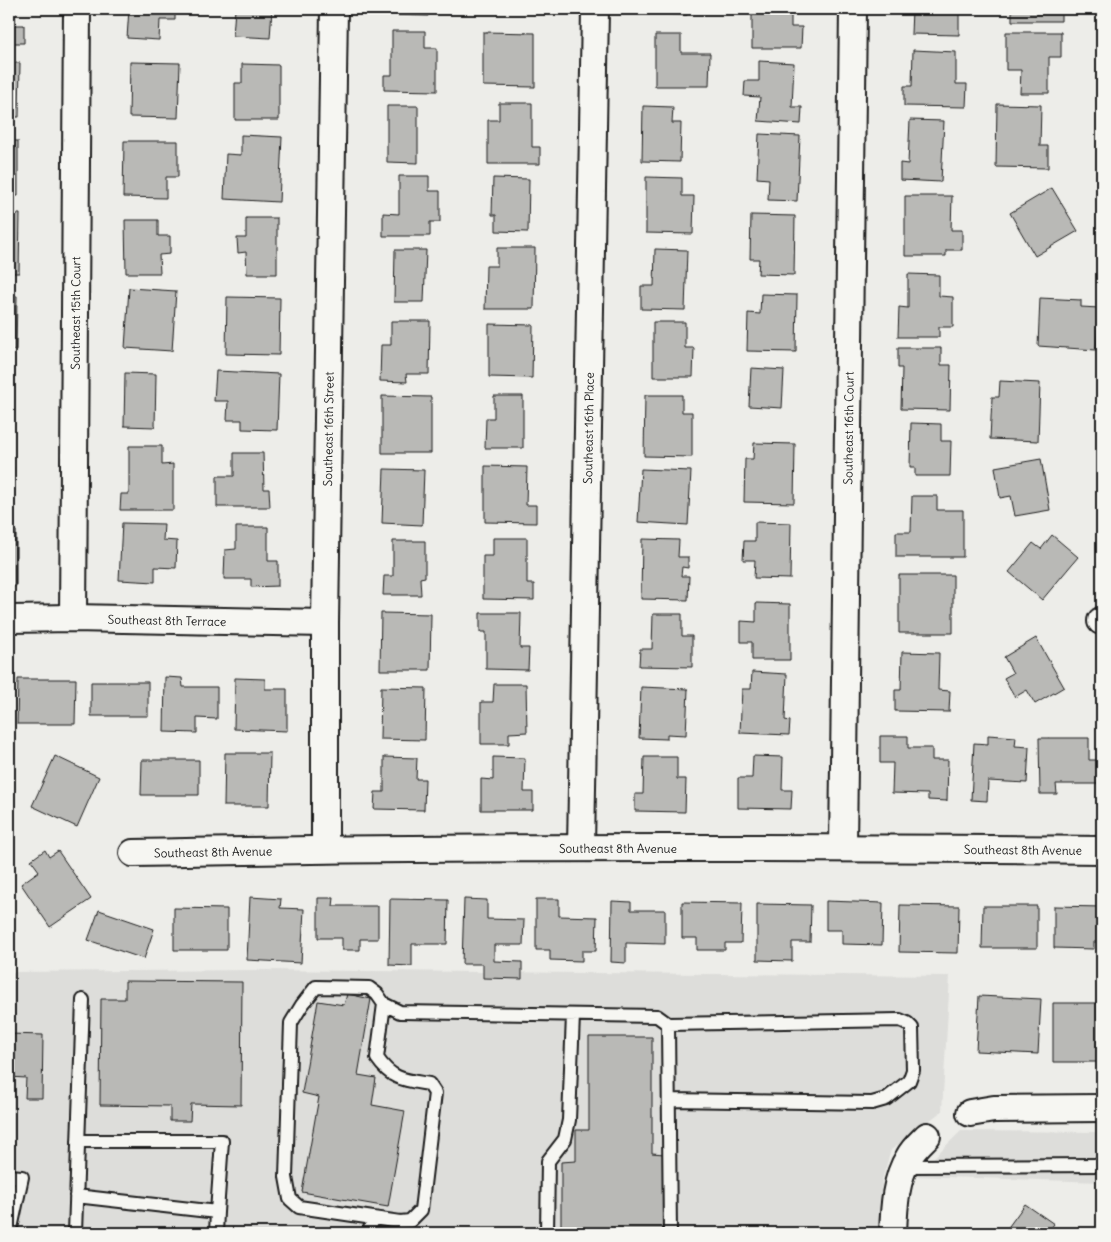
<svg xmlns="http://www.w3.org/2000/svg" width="1111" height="1242" font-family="Delius,sans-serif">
<rect width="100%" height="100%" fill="#edede9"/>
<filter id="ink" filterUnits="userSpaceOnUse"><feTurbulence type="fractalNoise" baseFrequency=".02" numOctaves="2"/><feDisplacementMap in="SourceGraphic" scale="10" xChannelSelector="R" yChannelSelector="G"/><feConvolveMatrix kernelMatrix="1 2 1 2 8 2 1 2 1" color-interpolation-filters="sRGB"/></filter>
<g filter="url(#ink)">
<path fill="#ddddda" d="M254 970 950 976 942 1111 891 1150 882 1180 879 1233H33L9 1229V972Z
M961 1131 1102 1132V1182L915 1176Z"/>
<path fill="#b9b9b6" stroke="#1c1c1c" d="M9 9H15V25H24V43H9Z
M129 9H175V20H160L159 40 127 38Z
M235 9H272L270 38 233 36Z
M388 9H428V16L388 15Z
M649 9H687V15L649 14Z
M752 9H791V27H802L801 48H752Z
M912 9H959V35L911 34Z
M1012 9H1061V21H1012Z
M392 31H425V48H437V91L384 90V75H392Z
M483 32 535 33V87L483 86Z
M1006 32H1061V57H1049V93H1020L1021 70H1006Z
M655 35H681V53H710L709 86H655Z
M913 50 956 52V84H967L966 107 904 106V86H912Z
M759 61 794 63 792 107H802L801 124 758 121 760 97 744 96 745 81H759Z
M130 62 180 63 178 118 129 117Z
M9 63H20L19 117H9Z
M242 64 279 65V120H235V83H242Z
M499 103H532V147H540V164H488V120H499Z
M997 104 1041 105 1040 146H1048V168L996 167Z
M387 106H418V163L387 162Z
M643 106 673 107 672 123H681L680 162 642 161Z
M910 120 944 121 941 182 900 180V163L908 164Z
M759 134 800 136 797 201 768 200 769 179 757 178Z
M241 135 282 137 279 202 224 199 226 154 241 155Z
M9 141H18V196H9Z
M124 141H178V177H166V198L123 197Z
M399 176H429V191H440V222H430V236H383V213L399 214Z
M646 177 682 178V196H694L693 234 646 233Z
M493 178 529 179 528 232 496 231V215H492Z
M1052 188 1078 231 1035 256 1010 213Z
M905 196H952L951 230H962V250H946V256H905Z
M9 214H20L19 273H9Z
M751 215 795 216 794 275 758 274 759 259H750Z
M246 218H277V274H247L246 252 238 253 237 238H246Z
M125 220H158V236H170V254L159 255 160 273H126Z
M497 248H535L534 309H485L486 266H497Z
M655 249 687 250 685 310 641 309V286H654Z
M395 250H426L424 302H394Z
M908 274 939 275V296L953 297V327H939V337H898L899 307 908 308Z
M129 288 176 291 172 351 125 348Z
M761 294 797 295 796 352 747 351 748 313 760 314Z
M9 296H17L16 350H9Z
M227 297 280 298 279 355 226 354Z
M1040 298 1081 300V307L1099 308 1096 350 1038 346Z
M391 321H430L429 374H406L407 382 380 381 381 345H391Z
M653 322H685V348H694L693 377H653Z
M489 324 533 325 532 378 489 377Z
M898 348H941V365H951L950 410 901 409 902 368H898Z
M751 368 784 370 782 408 749 406Z
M216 371 279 374 277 430 242 429V420H227L228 401H214Z
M125 373 156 374 155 427 124 426Z
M9 375H11L10 429H9Z
M1000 381 1040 383 1038 441 990 439 992 397H999Z
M645 395H682V412H692V457L644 456Z
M382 396 431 397V453H382Z
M494 396H523V448H485L486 418H494Z
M911 423 941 424V441H951L950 476H915V467H910Z
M754 443 795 444 794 503 744 502 745 459H753Z
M129 446H162V465L173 464V510H120L121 494H129Z
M234 453H263L264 489H269L270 507H217V476H234Z
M1041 459 1050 510 1015 516 1011 496 1000 498 995 467Z
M485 466 527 467 526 505H536V523L485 522Z
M9 467H13L12 504H9Z
M384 469 424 470 422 525 382 523Z
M641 469 691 471 688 525 638 522Z
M912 496H937V510H963V557H896V532H911Z
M755 522 791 523 790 579 754 578 755 560H743L744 541H755Z
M122 523 164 524 163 540 177 541 176 568 155 567V582L119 580Z
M236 527H268V561H278V586L251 587V579H224L225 550 236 549Z
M9 531H16V586H9Z
M1052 535 1078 557 1042 600 1009 572 1033 543 1041 549Z
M493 538H527V584H534V600L483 599V556H493Z
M642 539 679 540 678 557H688V568L682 567 681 576H689L688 600 641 599Z
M393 541H425V577L420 578 421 595H383L384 576H393Z
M899 575H953V633H899Z
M756 603 790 604V660H752V642H741V621L756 622Z
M381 613 431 614 430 670H380Z
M480 613H521L520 648H529L528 670 486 669V632H480Z
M653 614H682V636H692V667L639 666 640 649H652Z
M1036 638 1064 687 1035 704 1027 690 1015 697 1004 678 1013 673 1004 657Z
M902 652 939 653 938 690 950 691 949 712 895 711V690H901Z
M752 672 787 674 785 720 790 721 789 735 740 733 742 689H751Z
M165 677 182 678 183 687H217V719L197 718V733L164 732Z
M235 678 265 679V689H287V731L234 729Z
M18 679H76L75 724H17Z
M91 682H148V716H91Z
M494 684H526L527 732 509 733V744H481V702H493Z
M381 687 426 688 425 740 380 739Z
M641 687 688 689 686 735 667 734V739L639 738Z
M988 735 1016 737 1015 746 1029 747 1027 783 988 781 987 801 971 800 974 743 988 744Z
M880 736H908V748H932V760H948L947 801 928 800V794L892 793 893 763H880Z
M1039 738H1089V760H1102V784H1056L1057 794H1040Z
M225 753H270L269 806H224Z
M55 756 99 777 77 827 32 806Z
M753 756 783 757 782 790H792L791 809 738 808V778H752Z
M384 757 417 758 416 779H425L424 810 374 809 375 792H384Z
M493 757 525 758 524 792H533V810H481V779L493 780Z
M644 757H677V779H686L685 812 635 811V794H643Z
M142 760H199V795H141Z
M45 850 49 857 58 851 91 899 50 927 21 884 39 871 31 860Z
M250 897 281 899 280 908 304 909 301 963 247 960Z
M318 898H334L333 906H378V939H360V950H342V938H318Z
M390 899 448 900 447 944H412V966L389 965Z
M464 899 487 900V919L524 920 523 945H494V961L522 962V979L483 978V964H462Z
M536 899H559V916L597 917 596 951H582V961L550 960V950H536Z
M612 901 631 902V910H665V944L626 943V963L611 962Z
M826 901 883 903 882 945 842 944V930H826Z
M682 902 742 903 741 943H725V950H697V938H682Z
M757 904 811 905 810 942H792V961L757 960Z
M900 905 959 906 958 953 899 952Z
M983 906H1037V948H982Z
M1054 906 1102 907V942H1094V949L1054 948Z
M174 908 227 909V950H174Z
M99 910 154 929 144 959 88 940Z
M125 981 242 982 241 1105 191 1104 190 1121H170V1106L100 1105 101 999H125Z
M347 994 371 999 358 1075 376 1078 372 1105 405 1111 388 1207 302 1192 319 1097 302 1093 318 1001 344 1005Z
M979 996 1041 999 1038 1054 976 1051Z
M1053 1003H1102V1062H1053Z
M9 1034 43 1035 42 1098H25L26 1078 9 1077Z
M589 1037H652V1153L664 1154 663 1233H561V1162L576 1161V1130H589Z
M1025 1204 1054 1224 1047 1233H1004Z"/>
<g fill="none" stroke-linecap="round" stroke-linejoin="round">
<defs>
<path id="lane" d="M668 1024 900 1020 907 1023 912 1028 913 1070 909 1081 886 1099 872 1103 669 1100
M78 1141H222L217 1212
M904 1166 1102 1165
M9 1176 22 1177 10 1233
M76 1196 217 1212 216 1233
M373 1218 400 1222 410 1221 421 1210 435 1093 429 1084C404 1080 392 1080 377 1058L384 1004
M370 1229 373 1218 299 1207 290 1199 286 1177 291 1023 302 1005 316 987 369 988 377 994 384 1004 400 1012 657 1016 668 1024 670 1233
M75 1233 83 1000
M547 1233 548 1161 565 1139 569 1120 573 1015"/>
<g id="street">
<path id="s1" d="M73 618 77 9"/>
<path id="s2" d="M9 619 73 618 325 623"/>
<path d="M1101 621H1102"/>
<path id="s3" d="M581 848 595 9"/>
<path id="s4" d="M843 848 853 9"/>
<path id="s5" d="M325 849V623L334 9"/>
<path id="s6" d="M133 853C456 846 779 847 1102 850"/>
<path d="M970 1113 994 1109 1102 1108"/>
<path d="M893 1233C894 1208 895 1179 909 1157 913 1149 921 1142 927 1136"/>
</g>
</defs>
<use href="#lane" stroke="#1c1c1c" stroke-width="16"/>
<use href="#street" stroke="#1c1c1c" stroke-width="30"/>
<use href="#lane" stroke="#f6f6f2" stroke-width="12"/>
<use href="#street" stroke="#f6f6f2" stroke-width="26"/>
</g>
</g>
<g text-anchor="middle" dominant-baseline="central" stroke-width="5" stroke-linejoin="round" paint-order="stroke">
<g font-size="12" fill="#1c1c1c" stroke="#f6f6f2">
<text stroke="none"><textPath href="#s1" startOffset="305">Southeast 15th Court</textPath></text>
<text stroke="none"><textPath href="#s3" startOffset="420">Southeast 16th Place</textPath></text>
<text stroke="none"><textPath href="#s4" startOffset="420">Southeast 16th Court</textPath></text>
<text stroke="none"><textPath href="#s5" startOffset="420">Southeast 16th Street</textPath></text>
<text stroke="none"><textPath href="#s2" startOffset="158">Southeast 8th Terrace</textPath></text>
<text stroke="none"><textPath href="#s6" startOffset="485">Southeast 8th Avenue</textPath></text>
<text stroke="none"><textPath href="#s6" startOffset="890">Southeast 8th Avenue</textPath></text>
<text stroke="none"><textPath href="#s6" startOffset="80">Southeast 8th Avenue</textPath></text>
</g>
</g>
<rect width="1111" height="1242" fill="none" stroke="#f6f6f2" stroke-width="30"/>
<rect x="15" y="15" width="1081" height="1212" fill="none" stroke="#1c1c1c" stroke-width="2" filter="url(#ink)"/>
</svg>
